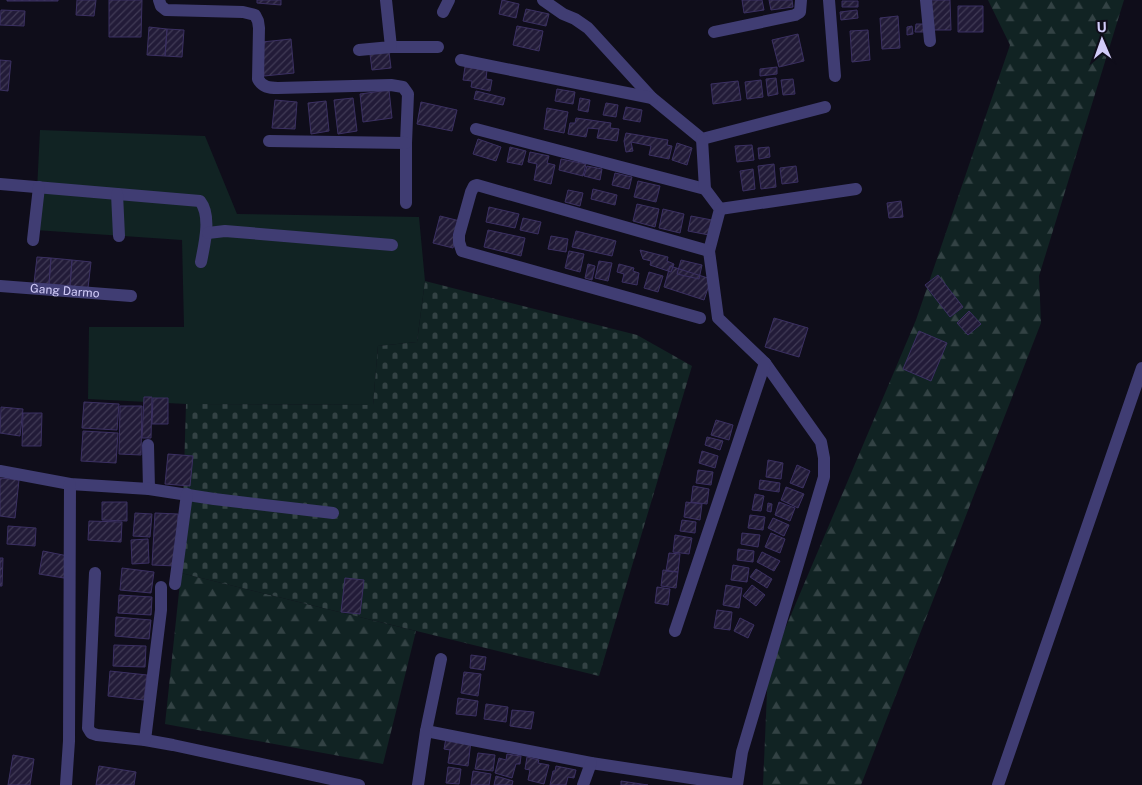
<svg xmlns="http://www.w3.org/2000/svg" width="1142" height="785" font-family="'Public Sans',sans-serif">
<defs>
<pattern id="forest-firs" width="22" height="20" patternUnits="userSpaceOnUse" patternTransform="scale(1.25)"><rect width="22" height="20" fill="#112323"/><path d="M5 1l3.5 6h-7zM16 11l3.5 6h-7z" fill="#334244"/></pattern>
<pattern id="cemetery-stones" width="16" height="16" patternUnits="userSpaceOnUse" patternTransform="scale(1.25)"><rect width="16" height="16" fill="#112323"/><path d="M2 7V4a2 2 0 0 1 4 0v3zM10 15v-3a2 2 0 0 1 4 0v3z" fill="#334244"/></pattern>
<pattern id="building-hatch" width="6" height="6" patternUnits="userSpaceOnUse" patternTransform="scale(1.25)"><rect width="6" height="6" fill="#221b38"/><path d="M-1 1l2-2M0 6l6-6M5 7l2-2" fill="none" stroke="#413b56"/></pattern>
</defs>
<rect width="100%" height="100%" fill="#0f0d1a"/>
<path fill="#112323" d="M40 130 205 136 237 214 419 217 425 281 417 342 378 346 373 405 186 404 88 399 89 327H184L182 240 35 230Z"/>
<path fill="url(#forest-firs)" d="M988 0H1124L1039 276 1041 323 861 785H763L768 669 916 320 1010 45Z
M181 573 416 631 383 764 165 724Z"/>
<path fill="url(#cemetery-stones)" d="M425 281 637 335 692 366 599 676 181 573 186 404 373 405 378 346 417 342Z"/>
<path fill="url(#building-hatch)" stroke="#3b3062" d="M7 0H58V1H7Z
M77 0H96L94 16 76 15Z
M109 0H142L141 37H109Z
M257 0H281V5L257 3Z
M502 0 519 4 516 18 499 14Z
M742 0H762L764 10 744 13Z
M769 0H792L793 7 771 10Z
M929 0H950L951 30H930Z
M842 1H858V7H842Z
M958 6H983V32H958Z
M526 9 549 14 546 26 523 21Z
M1 10 25 11 24 26 0 25Z
M857 10 858 18 841 20 840 12Z
M898 16 900 48 882 49 880 18Z
M916 24H924V32H915Z
M517 26 543 31 539 51 513 45Z
M912 26 913 34 907 35V27Z
M149 27 167 29 165 56 147 55Z
M167 29 184 30 182 57 165 56Z
M868 30 870 60 852 62 850 31Z
M798 34 804 61 779 67 772 40Z
M291 39 294 73 264 76 262 42Z
M389 52 391 68 372 70 370 54Z
M0 60 11 61 8 91 0 90Z
M465 67 487 70 486 79 492 80 490 91 471 87 472 81 463 80Z
M777 67V74L760 76V69Z
M776 78 778 94 768 96 766 79Z
M793 79 795 94 783 95 781 80Z
M761 80 763 97 747 99 745 82Z
M738 81 741 100 713 104 711 84Z
M557 89 575 92 573 104 555 101Z
M389 90 392 118 363 122 360 94Z
M476 91 505 98 503 105 474 99Z
M353 98 357 131 338 134 334 100Z
M580 98 590 100 588 112 578 110Z
M275 100 297 102 295 129 272 128Z
M326 101 329 131 311 134 308 103Z
M421 102 457 110 452 131 417 124Z
M606 103 618 105 616 117 603 115Z
M626 107 642 110 640 122 623 119Z
M547 108 568 112 564 133 544 129Z
M576 118 611 123 610 128 619 129 617 141 597 138 599 129 588 128 586 137 568 134 570 123H575Z
M626 133 668 140 667 145 672 146 669 159 649 155 651 146 631 142 633 151 626 152 624 141Z
M478 139 501 147 496 161 473 154Z
M677 143 692 148 687 165 672 160Z
M752 145 754 160 737 162 735 146Z
M510 147 526 151 522 165 507 162Z
M769 147 770 157 759 159 758 148Z
M530 152 549 156 547 163 555 165 551 184 534 180 537 164 528 162Z
M561 159 586 164 583 176 559 170Z
M774 164 776 187 761 189 758 166Z
M587 166 602 169 600 180 584 176Z
M796 166 798 182 782 184 780 168Z
M753 169 755 189 743 191 740 171Z
M615 173 632 177 629 189 612 185Z
M638 181 660 186 656 202 634 197Z
M593 189 617 195 615 205 591 199Z
M568 190 583 193 580 206 565 202Z
M901 201 903 217 889 218 887 203Z
M637 204 659 209 655 227 633 221Z
M489 207 519 214 515 228 486 222Z
M663 209 684 214 680 233 659 228Z
M440 216 460 221 453 248 433 243Z
M691 216 712 220 709 235 688 231Z
M523 218 541 222 538 234 520 230Z
M488 230 525 238 521 256 484 247Z
M576 231 616 241 612 256 572 247Z
M551 236 568 239 566 252 548 249Z
M640 250 668 257 667 261 674 264 671 272 650 265 651 261 643 259Z
M569 251 584 254 580 272 565 268Z
M37 257 51 258 49 284 34 283Z
M51 258 72 260 70 286 49 284Z
M72 260 91 262 88 288 70 286Z
M681 260 702 265 699 279 677 274Z
M599 261 612 263 608 281 595 278Z
M588 264 595 266 592 280 585 278Z
M619 264 634 268 633 271 639 273 637 285 622 282 624 274 617 272Z
M670 266 711 279 704 300 664 287Z
M649 272 663 276 658 292 644 288Z
M938 275 963 307 950 317 925 285Z
M969 311 981 324 968 335 957 323Z
M774 318 808 328 799 357 765 347Z
M919 331 947 343 931 381 903 369Z
M144 397H152L151 438H142Z
M153 398H168V424H152Z
M84 402 119 404 117 430 82 428Z
M120 406H142L141 455 119 454Z
M1 407 23 409 20 436 0 433Z
M23 413H42L41 446H22Z
M716 420 733 425 729 440 711 435Z
M83 431 118 433 116 463 81 461Z
M707 437 723 441 720 450 705 445Z
M702 451 718 456 715 468 699 463Z
M168 454 193 456 190 486 165 484Z
M768 460 783 463 781 479 766 477Z
M797 465 810 471 803 488 790 483Z
M698 470 713 472 711 485 696 483Z
M0 478 19 480 15 518 0 516Z
M760 480 780 483 779 492 759 489Z
M693 486 709 489 707 504 691 502Z
M786 487 804 494 798 508 781 500Z
M755 494 764 496 761 511 752 510Z
M102 502H127V521L102 520Z
M686 502 702 504 700 520 684 517Z
M779 502 795 508 790 521 775 515Z
M768 503 772 504 771 512 767 511Z
M135 513 152 514 150 537 133 536Z
M155 513 178 514 176 566 152 565Z
M750 515 765 517 763 530 748 528Z
M773 518 789 525 784 536 768 528Z
M682 520 696 522 695 533 680 531Z
M89 521 122 522 121 542 88 540Z
M8 526 36 528 35 546 7 544Z
M742 533 760 535 758 547 741 544Z
M771 533 785 539 780 553 765 547Z
M675 535 692 538 689 554 673 552Z
M148 539 149 563 132 564 131 540Z
M738 549 754 551 753 562 737 560Z
M43 551 68 556 64 578 39 574Z
M762 552 780 561 774 571 757 562Z
M669 553 680 554 678 572 666 571Z
M0 558H3L2 586H0Z
M733 565 749 568 747 582 731 580Z
M122 568 154 572 151 593 120 590Z
M756 569 772 579 767 588 750 577Z
M663 570 678 572 676 588 661 586Z
M345 578 364 580 360 614 341 612Z
M726 585 742 588 739 608 723 605Z
M752 585 765 595 756 606 743 596Z
M657 587 670 589 668 605 655 603Z
M119 595 152 597 151 615 118 613Z
M717 610 732 612 730 630 714 628Z
M116 617 151 620 149 639 115 636Z
M740 618 754 625 748 638 734 631Z
M114 645 146 646 145 667 113 666Z
M471 655 486 657 484 670 470 668Z
M110 671 147 675 144 700 108 696Z
M464 672 481 674 478 696 461 693Z
M458 698 478 701 476 716 456 714Z
M486 704 508 707 506 722 484 719Z
M512 710 534 712 531 729 510 726Z
M446 738 471 741 468 766 448 763 450 750 444 749Z
M478 753 495 755 493 771 475 769Z
M507 754 521 756 520 764H516L512 778 495 773 499 758 506 760Z
M13 755 34 759 30 785H8Z
M527 757 539 760 538 763 549 765 544 784 528 780 530 770 525 769Z
M99 766 136 772 134 785H96Z
M556 766 576 770 574 778 568 777 566 785H550L553 771H555Z
M448 767 461 769 459 784 446 783Z
M473 771 491 774 489 785H471Z
M496 776 513 781 512 785H494Z
M621 781 648 785H621Z"/>
<g fill="none" stroke-linecap="round" stroke-linejoin="round">
<g stroke="#403d73" stroke-width="12">
<path d="M159 0 161 6 166 10 243 12 255 15 258 21 259 28 258 79C262 87 269 88 278 88L391 85 403 87 408 94 406 143V203"/>
<path d="M543 0 563 14 575 19 588 28 652 98 702 139 825 107"/>
<path d="M829 0 835 76"/>
<path d="M926 0 930 41"/>
<path d="M443 12 449 0"/>
<path d="M714 32 795 15 800 12 801 0"/>
<path d="M391 47H438"/>
<path d="M359 50 391 47 386 0"/>
<path d="M461 60 652 98"/>
<path d="M476 129 705 189"/>
<path d="M702 139 705 189 720 209 709 251 718 318 765 363 821 442 824 458V477L742 752 737 785"/>
<path d="M269 141 406 143"/>
<path d="M0 184 200 201C212 216 204 246 201 262"/>
<path d="M117 194 119 236"/>
<path d="M720 209 856 189"/>
<path d="M208 233 225 231 392 245"/>
<path d="M33 240 39 187"/>
<path id="s1" d="M0 286 131 296"/>
<path d="M700 318 462 251 459 242V235L471 192 474 186 477 185 709 251"/>
<path d="M148 445 149 489"/>
<path d="M0 471 70 484 149 489 214 499 333 513"/>
<path d="M95 573 88 728 91 733 97 735 145 740 173 745 359 785"/>
<path d="M175 584 187 494"/>
<path d="M675 631 765 363"/>
<path d="M426 731 591 763 737 785"/>
<path d="M145 740 161 610V587"/>
<path d="M66 785 69 741 70 484"/>
<path d="M418 785 426 731 441 659"/>
<path d="M583 785 591 763"/>
<path d="M998 785 1142 368"/>
</g>
</g>
<g text-anchor="middle" dominant-baseline="central" stroke-width="4" stroke-linejoin="round" paint-order="stroke">
<g font-size="12" fill="#d2ccf9" stroke="#0f0d1a">
<text stroke="none"><textPath href="#s1" startOffset="65">Gang Darmo</textPath></text>
</g>
</g>
<g transform="translate(1102 40) rotate(358)" stroke="#0f0d1a" stroke-width="4" paint-order="stroke">
<path d="M0-4L9 19L0 12L-9 19Z" fill="#d2ccf9"/>
<text y="-8" font-size="14" font-weight="bold" text-anchor="middle" fill="#d2ccf9">U</text>
</g>
</svg>
